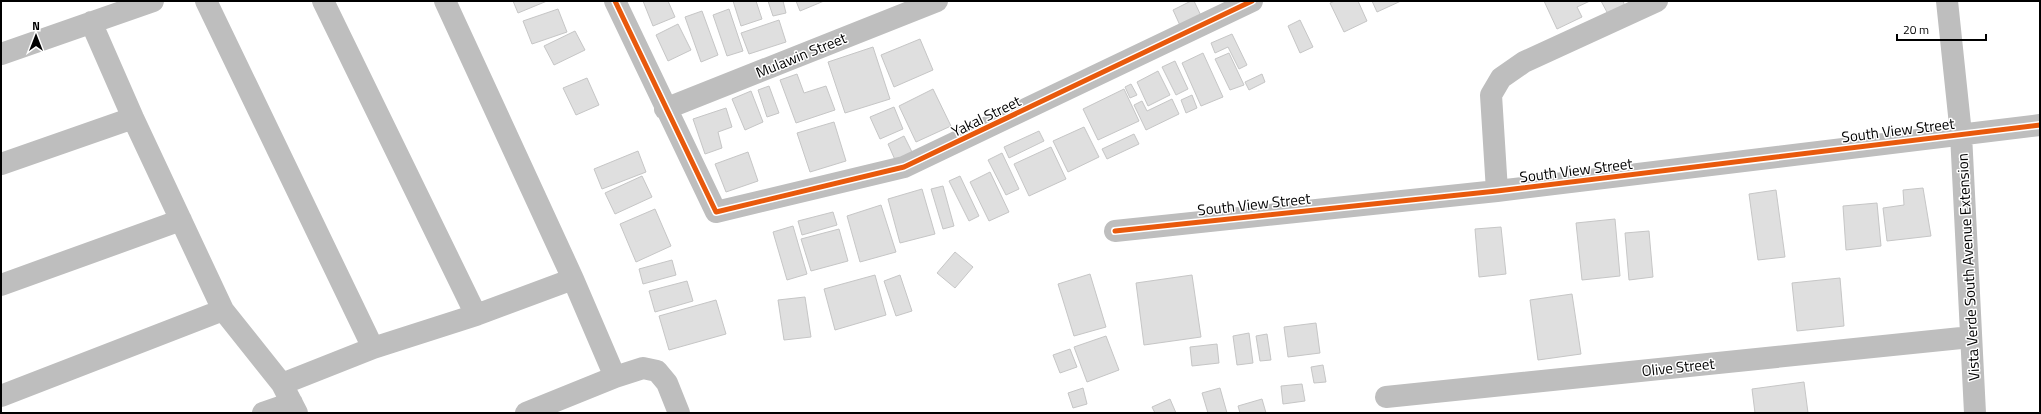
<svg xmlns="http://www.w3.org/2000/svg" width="2041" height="414" font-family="'Titillium Web',sans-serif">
<rect width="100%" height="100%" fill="#fff"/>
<path fill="#dfdfdf" stroke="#c6c6c6" d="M513 1H547L518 13Z
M643 1H668L675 17 653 26Z
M733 1H756L762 19 741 26Z
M768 1H783L786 13 773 16Z
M796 1H824L800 11Z
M1191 1H1194L1204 22 1183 32 1173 10Z
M1335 1H1358L1367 21 1344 32 1330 3Z
M1372 1H1401L1377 12Z
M1544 1H1590L1577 7 1582 17 1557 29Z
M1601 1H1623L1625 6 1608 14Z
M558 9 567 32 532 44 523 21Z
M729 9 743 51 727 56 713 15Z
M702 11 718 55 701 62 685 17Z
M779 20 786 42 749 54 741 33Z
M1300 20 1313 47 1300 53 1288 26Z
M678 24 691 50 668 61 656 35Z
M575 31 585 50 554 65 544 46Z
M1232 34 1247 65 1239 69 1228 47 1215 53 1211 43Z
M920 39 933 70 894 87 881 55Z
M873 47 890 99 845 113 828 62Z
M1203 53 1223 97 1201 106 1182 63Z
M1229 53 1244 85 1230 90 1215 59Z
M1175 61 1188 89 1176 95 1162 67Z
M1158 71 1170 95 1148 106 1137 82Z
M797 74 804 93 826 86 835 110 796 123 780 80Z
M1262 74 1265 82 1249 90 1245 82Z
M587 78 599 105 576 115 563 88Z
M1131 84 1137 95 1130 98 1125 87Z
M769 86 779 113 767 117 758 90Z
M933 89 951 126 916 142 899 106Z
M1124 89 1139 121 1098 140 1083 109Z
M751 91 763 122 745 130 732 99Z
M1192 95 1197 108 1186 113 1181 100Z
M1172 99 1179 114 1146 130 1134 105 1142 101 1147 111Z
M894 107 903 129 880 139 870 117Z
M726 108 732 127 718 132 722 148 705 154 693 119Z
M834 122 846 161 810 172 797 133Z
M1084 127 1099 157 1068 172 1053 141Z
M1039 131 1044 141 1009 158 1004 147Z
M1134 134 1139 144 1107 159 1102 149Z
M904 136 913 154 896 162 888 144Z
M1051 147 1066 179 1029 196 1014 164Z
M638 151 646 172 602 189 594 169Z
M748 152 758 181 726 192 715 164Z
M1002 153 1019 189 1006 195 988 160Z
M990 172 1009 212 989 221 970 182Z
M642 176 652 197 615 214 605 193Z
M960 176 979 216 969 221 949 181Z
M943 186 954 226 943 229 931 189Z
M1923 188 1931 236 1887 241 1883 208 1904 205 1903 190Z
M922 189 935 234 900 243 888 199Z
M1776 190 1785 257 1758 260 1749 194Z
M1877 203 1881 246 1846 250 1843 206Z
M881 205 896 252 860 262 847 216Z
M655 209 671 246 636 262 620 224Z
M833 212 837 225 802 235 798 221Z
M1615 219 1620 276 1582 280 1576 223Z
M793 226 807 274 787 280 773 232Z
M1501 227 1506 274 1479 277 1475 229Z
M839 229 848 261 811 271 801 239Z
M1649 231 1653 277 1629 280 1625 233Z
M955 252 973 267 955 288 937 273Z
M672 260 676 275 643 284 639 269Z
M1090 274 1106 327 1074 336 1058 284Z
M875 275 886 315 835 330 824 289Z
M900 275 912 311 896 316 884 281Z
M1192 275 1201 337 1144 345 1136 283Z
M1840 278 1844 326 1797 331 1792 283Z
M687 281 693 301 655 312 649 291Z
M1572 294 1581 354 1538 360 1530 300Z
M805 297 811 337 784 340 778 300Z
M716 300 726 334 669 350 659 316Z
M1316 323 1320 353 1288 357 1284 327Z
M1249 333 1253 363 1237 365 1233 336Z
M1267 334 1271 360 1260 361 1256 336Z
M1106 336 1119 370 1087 382 1074 347Z
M1217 344 1219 363 1192 366 1190 347Z
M1070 349 1077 367 1060 373 1053 355Z
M1323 365 1326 382 1314 383 1311 367Z
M1804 382 1808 413H1755L1752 389Z
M1302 384 1305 401 1283 404 1281 386Z
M1083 388 1087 404 1073 408 1068 393Z
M1220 388 1227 413H1208L1202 393Z
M1170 399 1176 413H1155L1152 407Z
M1262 399 1266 413H1240L1238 406Z"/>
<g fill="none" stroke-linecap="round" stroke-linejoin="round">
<path stroke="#bebebe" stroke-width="22" d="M206 1 373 348
M323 1 476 315
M445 1 573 279 615 377 643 368 657 371 667 383 679 413
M615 1 716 212 904 167 1252 1
M1947 1 1961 134 1975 413
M91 22 133 118 223 310 282 384 297 413
M1 54 153 1
M665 109 937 1
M1 164 133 118
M1497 191 1491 95 1501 78 1524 62 1657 1
M1115 231 1497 191 2040 125
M1 285 181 220
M282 384 373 348 476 315 573 279
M1 396 223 310
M1386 397 1971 337
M263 413 292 403
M526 413 615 377"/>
<defs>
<path id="cycleway" d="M615 1 716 212 904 167 1252 1
M1115 231 1497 191 2040 125"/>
</defs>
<use href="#cycleway" stroke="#fff" stroke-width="8"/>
<use href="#cycleway" stroke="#e8590c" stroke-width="5"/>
</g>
<g text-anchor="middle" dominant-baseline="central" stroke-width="3" stroke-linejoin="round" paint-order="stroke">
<g font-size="15" fill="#000" stroke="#fff">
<text transform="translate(801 55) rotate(-22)">Mulawin Street</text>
<text transform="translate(986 116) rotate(-26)">Yakal Street</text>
<text transform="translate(1898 130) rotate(-7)">South View Street</text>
<text transform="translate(1576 170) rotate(-7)">South View Street</text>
<text transform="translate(1254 204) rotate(-6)">South View Street</text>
<text transform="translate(1968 267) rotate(-93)">Vista Verde South Avenue Extension</text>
<text transform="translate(1678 367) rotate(-6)">Olive Street</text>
</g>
</g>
<rect width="2041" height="414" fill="none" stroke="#000000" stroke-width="4"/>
<g transform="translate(36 36)" stroke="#ffffff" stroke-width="3" paint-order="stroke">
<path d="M0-3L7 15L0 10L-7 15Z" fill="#000000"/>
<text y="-6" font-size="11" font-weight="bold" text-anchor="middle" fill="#000000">N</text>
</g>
<path d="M1897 34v6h89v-6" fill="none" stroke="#000000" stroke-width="2"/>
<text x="1903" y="34" font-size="12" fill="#000000" stroke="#ffffff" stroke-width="3" paint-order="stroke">20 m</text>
</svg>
